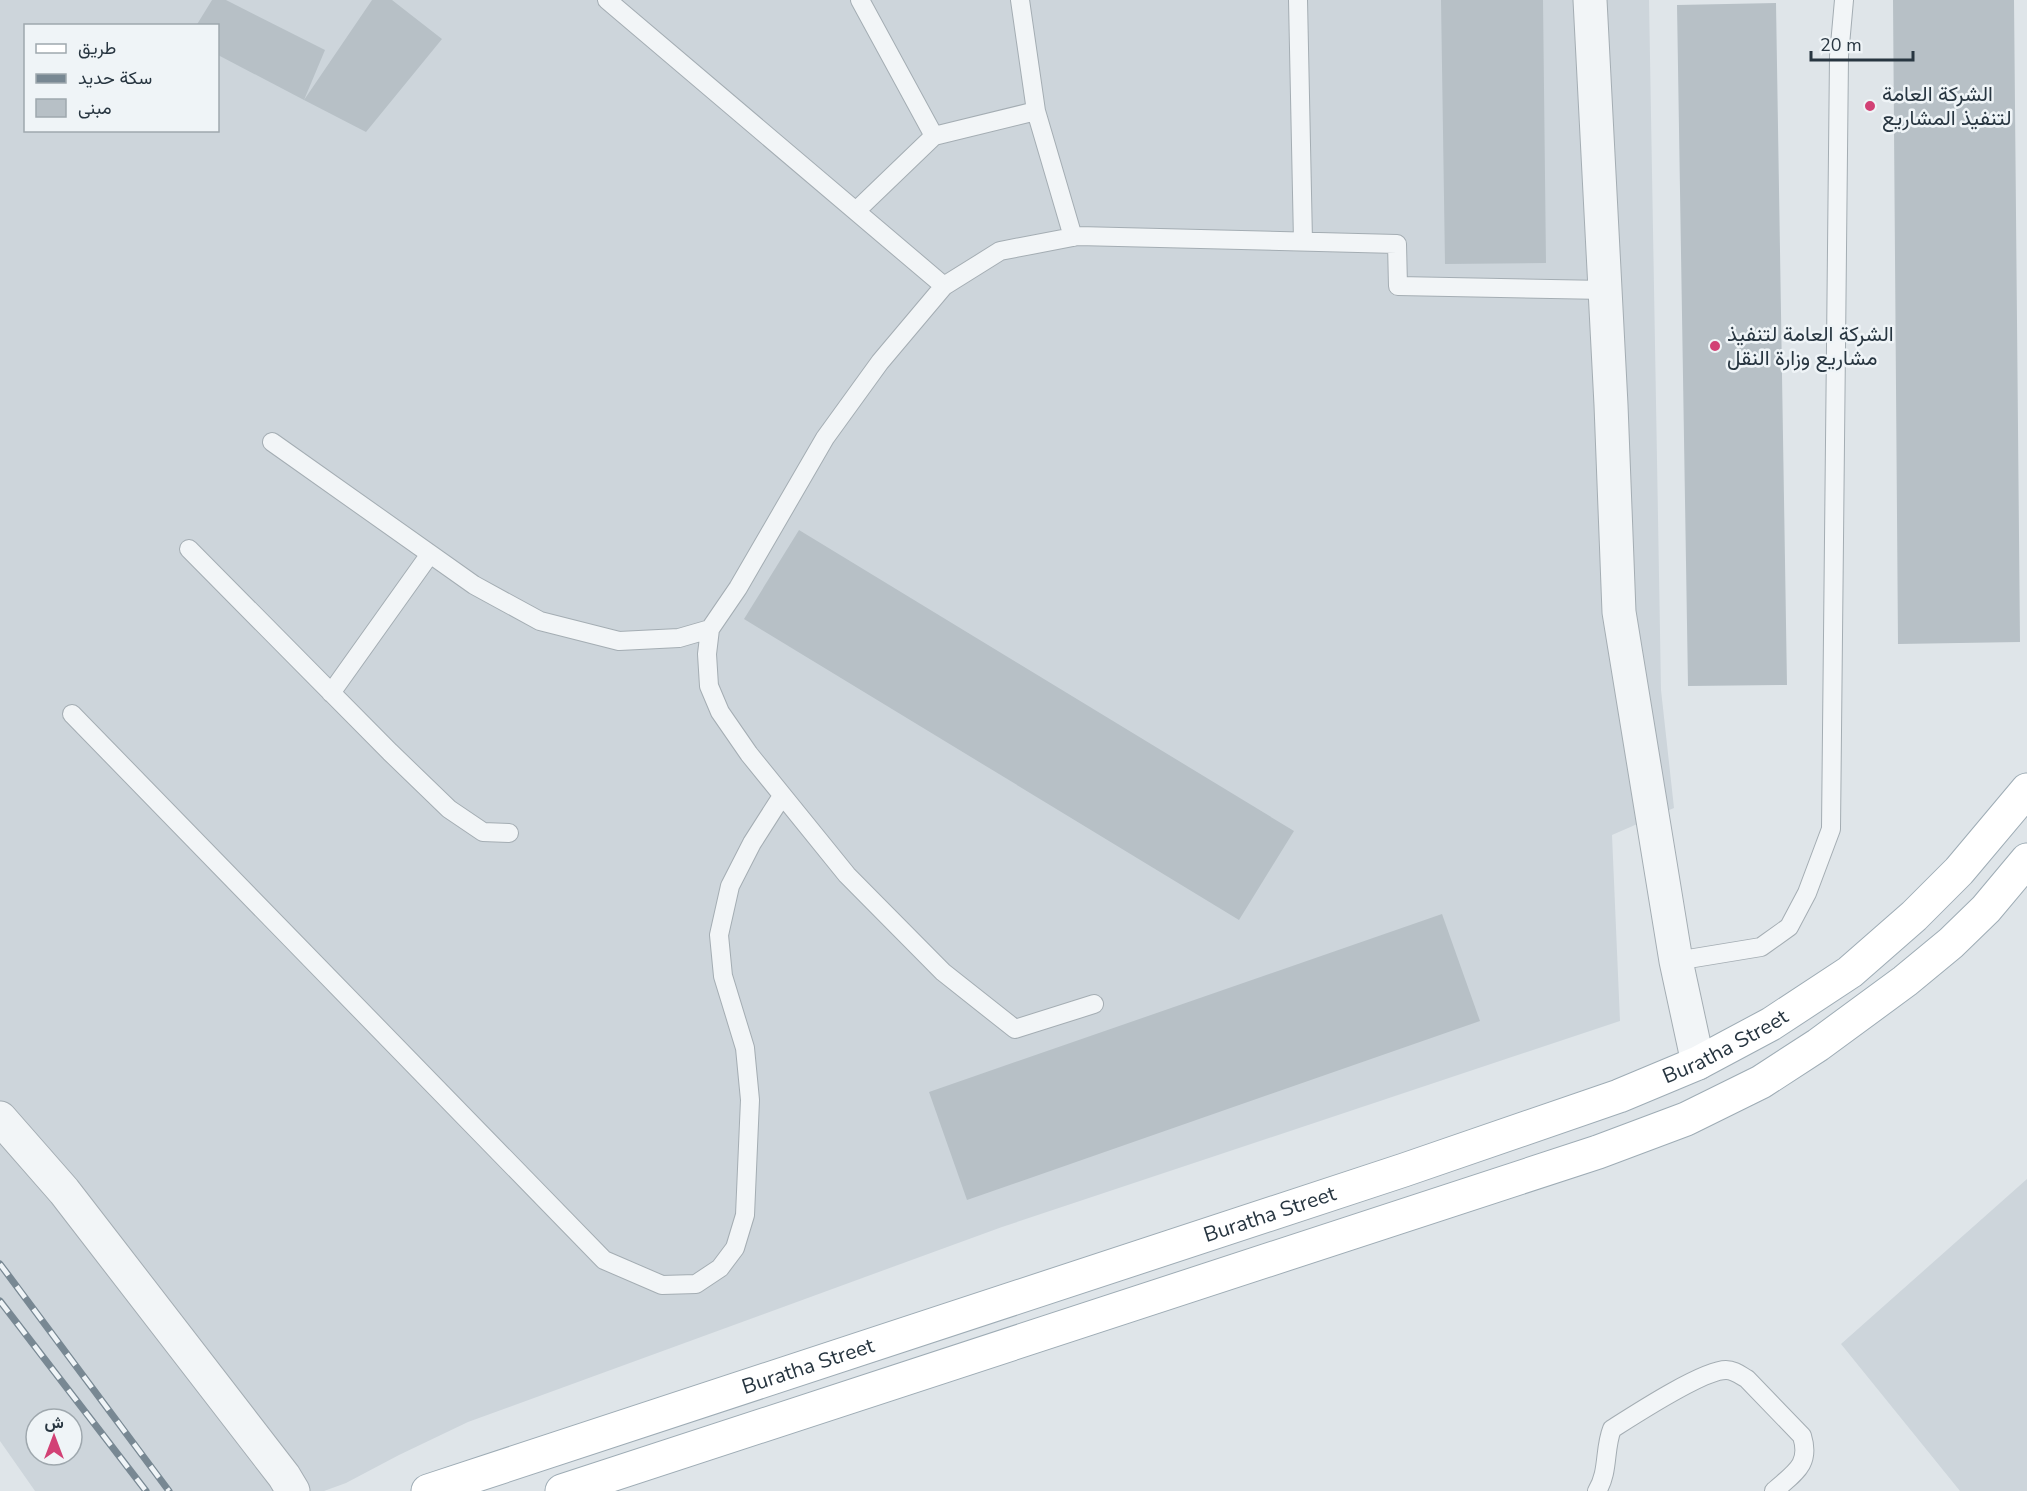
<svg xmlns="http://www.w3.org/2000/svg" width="2027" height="1491" font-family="'Nunito Sans',Vazirmatn,sans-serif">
<rect width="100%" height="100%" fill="#dfe5e9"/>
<path fill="#cdd5db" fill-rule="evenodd" d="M0 0H1649L1661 690 1674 808 1612 835 1620 1021 1002 1227 468 1422 399 1455 346 1483 324 1491H35L0 1441ZM26 26H218V130H26ZM36 1419H72V1455H36Z
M2027 1179V1491H1960L1841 1344Z"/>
<path fill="#b7c0c6" d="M212 0H226L325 50 304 100 218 55V26H196Z
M372 0H392L442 39 366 132 304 100Z
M1441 0H1543L1546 263 1445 264Z
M1893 0H2014L2020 642 1898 644Z
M1776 3 1787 685 1688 686 1677 5Z
M799 530 1294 831 1239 920 744 619Z
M1442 914 1480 1021 967 1200 929 1092Z"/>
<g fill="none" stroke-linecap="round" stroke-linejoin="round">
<defs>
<path id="service" d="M607 0 944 286
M860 0 934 136
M1020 0 1036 111
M1298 0 1303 241
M856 211 934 136 1036 111 1073 237
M272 442 474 585 540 621 619 641 679 638 710 629 738 588 825 438 880 362 944 286 1000 251 1078 236 1397 244 1398 286 1605 290
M189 549 390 752 449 809 483 832 509 833
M710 629 707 654 709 686 720 712 749 754 847 875 943 972 1015 1029 1094 1004
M331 693 430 554
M72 714 604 1260 662 1285 696 1284 720 1268 735 1248 745 1215 750 1100 745 1048 723 976 719 935 730 886 752 843 782 796
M1676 961 1761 947 1789 927 1807 893 1831 829 1839 56 1844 0
M1597 1491C1609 1472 1604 1449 1612 1429 1634 1415 1703 1370 1726 1370 1734 1370 1740 1375 1747 1379L1802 1436C1811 1465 1794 1473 1774 1491"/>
<path id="minor" d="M0 1118 64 1191 284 1476 293 1491"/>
<path id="tertiary" d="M1590 0 1611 405 1619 612 1676 961 1698 1063"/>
<g id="primary">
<path id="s1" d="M428 1491 1404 1170 1619 1096 1698 1063 1771 1024 1850 972 1914 916 1959 871 2027 790"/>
<path d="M562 1491 1598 1152 1686 1119 1761 1082 1818 1045 1905 981 1951 943 1986 909 2027 860"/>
</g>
</defs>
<use href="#service" stroke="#a4adb3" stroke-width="20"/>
<use href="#minor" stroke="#a4adb3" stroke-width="35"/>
<use href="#tertiary" stroke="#a4adb3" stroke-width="35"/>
<use href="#primary" stroke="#9eacb5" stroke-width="35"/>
<use href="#service" stroke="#f2f5f7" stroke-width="18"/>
<use href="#minor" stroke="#f2f5f7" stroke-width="33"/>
<use href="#tertiary" stroke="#f2f5f7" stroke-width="33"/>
<use href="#primary" stroke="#fff" stroke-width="33"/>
<defs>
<path id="rail" d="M0 1264 169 1491
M0 1301 146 1491"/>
</defs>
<use href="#rail" stroke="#788893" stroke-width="7"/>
<use href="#rail" stroke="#eff4f7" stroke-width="4.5" stroke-dasharray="14" stroke-linecap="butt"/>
</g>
<g fill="#d24175" stroke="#eff4f7" stroke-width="2">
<circle cx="1870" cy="106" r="6"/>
<circle cx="1715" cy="346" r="6"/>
</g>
<g text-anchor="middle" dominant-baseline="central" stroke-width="5" stroke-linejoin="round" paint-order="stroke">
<g font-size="21" fill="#283641" stroke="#eff4f7" text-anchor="start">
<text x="1882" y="94">الشركة العامة<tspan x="1882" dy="24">لتنفيذ المشاريع</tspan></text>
<text x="1727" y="334">الشركة العامة لتنفيذ<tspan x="1727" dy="24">مشاريع وزارة النقل</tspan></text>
</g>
<g font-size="21" fill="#283641" stroke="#eff4f7">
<text stroke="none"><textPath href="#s1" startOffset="1372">Buratha Street</textPath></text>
<text stroke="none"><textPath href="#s1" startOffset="886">Buratha Street</textPath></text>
<text stroke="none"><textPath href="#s1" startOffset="400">Buratha Street</textPath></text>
</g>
</g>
<rect x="24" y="24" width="195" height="108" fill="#eff4f7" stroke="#9fa8ae" stroke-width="1.5"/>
<rect x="36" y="44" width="30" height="9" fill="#ffffff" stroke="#9fa8ae" stroke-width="1.5"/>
<text x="78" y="54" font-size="18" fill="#283641">طريق</text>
<rect x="36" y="74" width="30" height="9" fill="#788893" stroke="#9fa8ae" stroke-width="1.5"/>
<text x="78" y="84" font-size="18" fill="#283641">سكة حديد</text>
<rect x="36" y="99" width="30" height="18" fill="#b7c0c6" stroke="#9fa8ae" stroke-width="1.5"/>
<text x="78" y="114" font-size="18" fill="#283641">مبنى</text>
<g transform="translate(54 1437)"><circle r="28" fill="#eff4f7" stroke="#9fa8ae" stroke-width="1.5"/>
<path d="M0-4.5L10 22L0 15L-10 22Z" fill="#d24175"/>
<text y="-9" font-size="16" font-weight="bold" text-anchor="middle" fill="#283641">ش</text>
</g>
<path d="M1811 51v9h102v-9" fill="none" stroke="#283641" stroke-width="3"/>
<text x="1820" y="51" font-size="18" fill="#283641" stroke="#eff4f7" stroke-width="4.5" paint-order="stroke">20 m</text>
</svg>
